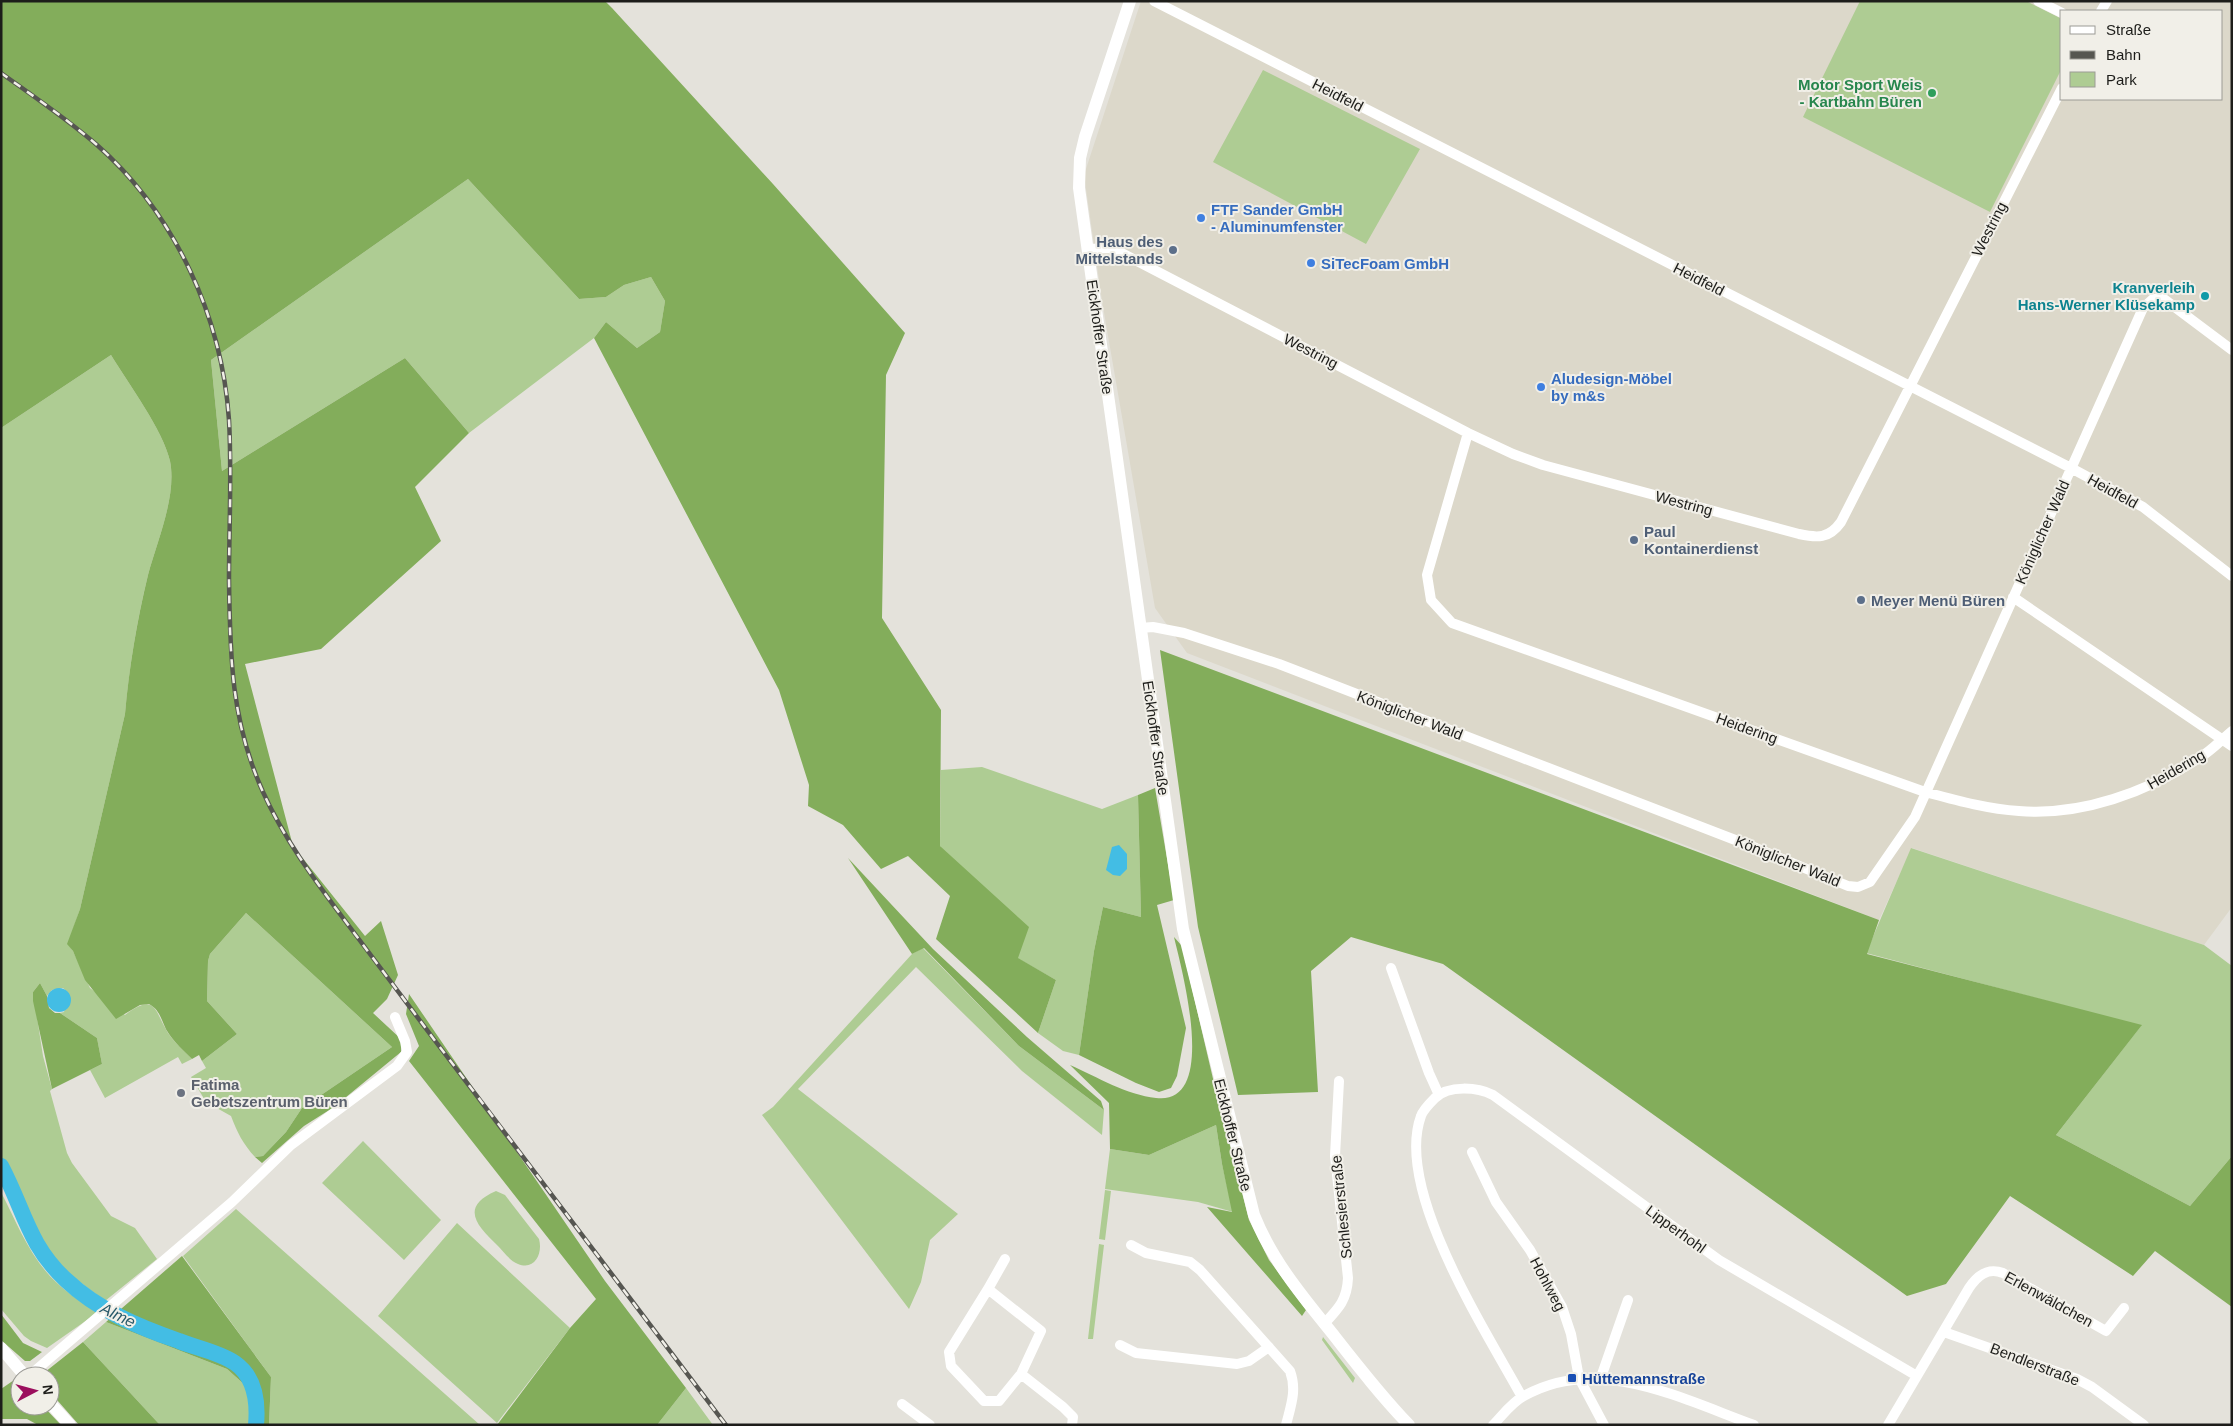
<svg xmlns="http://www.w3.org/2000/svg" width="2233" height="1426" font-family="Helvetica,sans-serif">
<rect width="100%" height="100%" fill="#e4e2db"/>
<path fill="#dcd8ca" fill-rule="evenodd" d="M1141 1H2232V907L2204 945 1912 848 1879 920 1187 653 1155 608 1102 301 1084 175ZM2062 11H2222V99H2062Z"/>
<path fill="#aecc93" d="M1860 1H2026L2062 19V68L1990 212 1803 117Z
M1263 70 1420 149 1366 244 1213 162Z
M468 179 579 299 606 297 624 285 651 277 665 301 660 332 637 348 606 322 594 338 469 433 405 358 222 471 211 360Z
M111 355C128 383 163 430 170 461 177 496 157 541 148 575 137 619 129 669 125 714L80 909 68 944 73 951 90 988 125 1015C156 992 154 1010 168 1033 174 1042 184 1051 192 1059L182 1064 178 1057 105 1098 90 1070 102 1064 97 1038 60 1013 64 1012 69 994 63 988 52 990 47 996 40 983 33 992 43 1056 52 1089 50 1091 67 1153 72 1163 111 1216 135 1228 157 1259 105 1301 72 1276 40 1243 1 1157V428Z
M982 767 1102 809 1138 795 1141 917 1103 907 1094 951 1079 1055 1063 1051 1038 1033 1056 980 1017 958 940 846 941 770Z
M1911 848 2204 945 2232 966V1156L2190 1206 2056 1135 2141 1026 1866 953Z
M246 913 392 1047 302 1108 286 1132 263 1156 255 1157C243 1144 237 1132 231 1116L206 1102 191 1077 206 1068 202 1061 237 1034 207 1001 208 961 210 954Z
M923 948 1019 1046 1104 1110 1102 1135 1022 1071 916 967 798 1089 958 1214 930 1240 921 1282 909 1309 762 1115 773 1107 912 954Z
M1216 1125 1222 1164 1233 1212 1198 1202 1105 1189 1110 1149 1149 1155Z
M363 1141 441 1220 404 1260 322 1183Z
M1105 1190 1111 1191 1105 1240 1099 1239Z
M496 1191 505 1195 539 1239C543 1253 535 1271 518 1264 510 1261 503 1251 498 1246 477 1226 459 1207 496 1191Z
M1 1192C17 1223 30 1258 56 1282 68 1294 83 1302 97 1313L47 1348 31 1341 24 1336 1 1309Z
M236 1209 480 1425H269L271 1377 183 1256Z
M457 1223 570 1328 497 1423 378 1316Z
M1099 1244 1104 1245 1093 1339H1088Z
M106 1322 227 1369 246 1386 251 1410 249 1425H160L83 1342Z
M1323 1337 1355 1378 1353 1383 1322 1340Z
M686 1388 713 1425H657Z"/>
<path fill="#83ad5b" d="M1 1H605L612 8 773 184 905 333 886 375 882 618 941 710 940 846 1029 927 1018 958 1056 980 1038 1033 936 939 950 896 908 856 881 869 843 825 808 806 809 785 779 690 594 338 606 322 637 348 660 332 665 301 651 277 624 285 606 297 579 299 468 179 211 360 222 471 405 358 469 433 415 487 441 541 321 649 245 664 293 846 365 936 381 921 398 975 387 999 373 1013 402 1040 401 1052 334 1107 304 1126 262 1163 255 1157 263 1156 286 1132 302 1108 392 1047 246 913 210 954 208 961 207 1001 237 1034 202 1061 199 1055 192 1059C184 1051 175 1043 169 1034 161 1023 162 1011 149 1004L140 1005 116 1019 85 980 73 951 67 944 80 909 125 714C129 668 137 620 148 575 157 541 177 496 170 461 163 430 128 383 111 355L1 428Z
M1160 650 1879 920 1867 954 2142 1025 2056 1135 2190 1206 2232 1156V1307L2155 1251 2133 1276 2010 1196 1946 1284 1907 1296 1443 964 1351 937 1311 971 1318 1092 1238 1095 1198 927Z
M1155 788 1174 900 1157 905 1186 1028 1177 1076 1171 1088 1159 1092 1136 1083 1079 1055 1094 951 1103 907 1141 917 1138 795Z
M848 858 933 949 1027 1037 1101 1101 1104 1110 1019 1046 924 948 912 954Z
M1174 937 1182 946 1214 1083 1249 1220 1269 1260 1306 1310 1302 1316 1207 1207 1232 1212 1222 1164 1216 1125 1149 1155 1110 1149 1109 1103 1070 1065C1097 1077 1127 1095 1156 1098 1220 1106 1181 967 1174 937Z
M40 983 47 996 49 1008 55 1013H60L97 1038 102 1064 52 1089 33 1001V992Z
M409 994 605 1281 686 1388 657 1425H497L570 1328 596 1299 409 1061 419 1046 406 1014Z
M182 1256 271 1377 269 1425H249L251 1410 246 1386 227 1369 106 1322Z
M1 1314 23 1343 42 1352 30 1361H25L1 1340Z
M83 1342 160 1425H79L50 1392V1376H40Z
M17 1378 20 1381V1406H43L61 1425H38L27 1419H1V1389Z"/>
<path fill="#43bde4" d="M1119 845 1127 854V869L1120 876 1113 875 1106 870 1112 847Z
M47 1000a12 12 0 1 1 24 0a12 12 0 1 1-24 0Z"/>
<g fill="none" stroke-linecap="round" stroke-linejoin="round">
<path stroke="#43bde4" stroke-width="16" d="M1 1166C24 1209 28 1245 66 1280 98 1310 138 1327 179 1341 196 1348 219 1352 235 1363 255 1377 258 1403 256 1425"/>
<path stroke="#fff" stroke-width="10" d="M1154 1 2071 468 2143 507 2232 576
M2038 1 2062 13
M2101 11 2107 1
M1088 249 1112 248 1468 433 1513 454 1543 465 1799 534C1817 538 1829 539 1841 522L2062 88
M1468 433 1427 575 1431 600 1452 623 1925 792C1955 800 1987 809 2019 811 2082 816 2147 792 2199 758 2211 751 2221 740 2232 731
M2013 597 2232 746
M1140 628 1153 627 1184 633 1279 664 1756 848 1848 886 1858 887 1870 882 1915 817 2143 308 2153 299H2164L2232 350
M1391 968 1429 1073 1439 1095
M1472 1152 1496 1202 1530 1250 1562 1307 1571 1334 1579 1378 1604 1425
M1131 1245 1146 1253 1190 1262 1200 1270 1290 1371C1297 1390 1291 1405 1286 1425
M988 1289 1005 1259
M1324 1324C1339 1308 1347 1300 1348 1278L1335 1156 1339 1081
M1944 1332 2077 1379 2092 1387 2144 1425
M1120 1345 1136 1353 1237 1364 1249 1361 1269 1347
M1021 1374 999 1401H984L951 1366 949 1352 988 1289 1041 1331 1021 1374 1063 1407 1073 1417 1072 1425
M29 1376 232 1202 291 1145 397 1066 407 1052 405 1041 395 1017
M1600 1380 1628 1300
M1522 1397C1486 1331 1394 1190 1421 1116 1423 1110 1430 1103 1435 1098 1449 1085 1477 1087 1493 1095L1719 1260 1917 1376
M902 1404 930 1425
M1493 1425C1502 1416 1512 1402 1524 1396 1597 1354 1682 1399 1754 1425
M1888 1425 1969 1288C1977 1276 1987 1267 2003 1273L2106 1331 2124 1308"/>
<path stroke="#fff" stroke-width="12" d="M1130 1 1085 137 1080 158 1079 188 1183 929 1254 1215C1272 1260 1302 1296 1332 1333 1357 1365 1381 1396 1409 1425
M1 1348 25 1376
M50 1403 70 1425"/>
<defs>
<path id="rail" d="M1 73C33 96 67 119 97 145 175 214 222 317 229 420 232 473 229 527 229 580 230 656 231 721 263 792 285 841 317 883 349 926 378 965 407 1003 436 1042 533 1169 629 1298 726 1425"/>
</defs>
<use href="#rail" stroke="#565651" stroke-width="4.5"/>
<use href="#rail" stroke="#f1efe8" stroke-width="2.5" stroke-dasharray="8" stroke-linecap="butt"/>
</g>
<circle fill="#2e9e5b" stroke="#f1efe8" stroke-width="2" cx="1932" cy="93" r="5"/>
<g fill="#3f7fe0" stroke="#f1efe8" stroke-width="2">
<circle cx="1201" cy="218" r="5"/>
<circle cx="1311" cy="263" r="5"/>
<circle cx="1541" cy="387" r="5"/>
</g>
<g fill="#5c6f8a" stroke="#f1efe8" stroke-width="2">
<circle cx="1173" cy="250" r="5"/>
<circle cx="1634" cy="540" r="5"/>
<circle cx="1861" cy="600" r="5"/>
</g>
<circle fill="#0f9aa8" stroke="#f1efe8" stroke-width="2" cx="2205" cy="296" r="5"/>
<circle fill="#6b7280" stroke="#f1efe8" stroke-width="2" cx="181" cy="1093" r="5"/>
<rect fill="#1a4fb4" stroke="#f1efe8" stroke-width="2" x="1567" y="1373" width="10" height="10" rx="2.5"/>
<g text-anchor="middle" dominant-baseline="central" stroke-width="4" stroke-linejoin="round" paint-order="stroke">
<g font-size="15" font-weight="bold" fill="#27864d" stroke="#f1efe8" text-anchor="end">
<text x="1922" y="84">Motor Sport Weis<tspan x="1922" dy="17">- Kartbahn Büren</tspan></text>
</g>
<g font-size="15" fill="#1d1d1a" stroke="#f1efe8">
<text transform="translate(1338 95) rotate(27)">Heidfeld</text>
<text transform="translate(1989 229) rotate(-63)">Westring</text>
<text transform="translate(1699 279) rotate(27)">Heidfeld</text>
<text transform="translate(1100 337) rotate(82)">Eickhoffer Straße</text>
<text transform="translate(1311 351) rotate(27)">Westring</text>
<text transform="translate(2113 491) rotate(29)">Heidfeld</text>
<text transform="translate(1684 503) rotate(15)">Westring</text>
<text transform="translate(2042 532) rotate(-66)">Königlicher Wald</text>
<text transform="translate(1410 715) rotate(21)">Königlicher Wald</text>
<text transform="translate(1747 728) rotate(20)">Heidering</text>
<text transform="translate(1156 738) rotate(82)">Eickhoffer Straße</text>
<text transform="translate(2176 769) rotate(-30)">Heidering</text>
<text transform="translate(1788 861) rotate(22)">Königlicher Wald</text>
<text transform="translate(1233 1135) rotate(76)">Eickhoffer Straße</text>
<text transform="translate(1341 1207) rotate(-96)">Schlesierstraße</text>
<text transform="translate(1676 1229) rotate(36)">Lipperhohl</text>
<text transform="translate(1548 1284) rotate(62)">Hohlweg</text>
<text transform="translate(2049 1299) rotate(29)">Erlenwäldchen</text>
<text transform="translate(2035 1364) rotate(21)">Bendlerstraße</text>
</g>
<g font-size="15" font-weight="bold" fill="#366cbe" stroke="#f1efe8" text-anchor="start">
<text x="1211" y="209">FTF Sander GmbH<tspan x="1211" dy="17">- Aluminumfenster</tspan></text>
<text x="1321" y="263">SiTecFoam GmbH</text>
<text x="1551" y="378">Aludesign-Möbel<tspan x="1551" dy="17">by m&amp;s</tspan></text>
</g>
<g font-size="15" font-weight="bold" fill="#4e5e75" stroke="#f1efe8" text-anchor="start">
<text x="1163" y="241" text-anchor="end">Haus des<tspan x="1163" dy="17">Mittelstands</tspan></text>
<text x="1644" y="531">Paul<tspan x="1644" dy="17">Kontainerdienst</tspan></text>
<text x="1871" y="600">Meyer Menü Büren</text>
</g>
<g font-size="15" font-weight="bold" fill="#0d838f" stroke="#f1efe8" text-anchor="end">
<text x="2195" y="287">Kranverleih<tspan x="2195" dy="17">Hans-Werner Klüsekamp</tspan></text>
</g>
<g font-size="15" font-weight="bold" fill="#5b616d" stroke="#f1efe8" text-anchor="start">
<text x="191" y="1084">Fatima<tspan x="191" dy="17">Gebetszentrum Büren</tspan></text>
</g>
<g font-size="15" font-weight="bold" fill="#164399" stroke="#f1efe8" text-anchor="start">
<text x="1582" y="1378">Hüttemannstraße</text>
</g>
<g font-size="16" font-style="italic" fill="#28596a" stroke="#f1efe8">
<text transform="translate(118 1315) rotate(26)">Alme</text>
</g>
</g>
<rect width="2233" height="1426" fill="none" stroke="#1d1d1a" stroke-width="5"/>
<rect x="2060" y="10" width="162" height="90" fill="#f1efe8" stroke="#9c9b96"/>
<rect x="2070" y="26" width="25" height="8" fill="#ffffff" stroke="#9c9b96"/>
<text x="2106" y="35" font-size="15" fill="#1d1d1a">Straße</text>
<rect x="2070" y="51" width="25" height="8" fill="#565651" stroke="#9c9b96"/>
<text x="2106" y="60" font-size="15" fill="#1d1d1a">Bahn</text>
<rect x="2070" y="72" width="25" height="15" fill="#aecc93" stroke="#9c9b96"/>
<text x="2106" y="85" font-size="15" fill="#1d1d1a">Park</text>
<g transform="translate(35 1391) rotate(84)"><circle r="24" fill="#f1efe8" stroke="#9c9b96"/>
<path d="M0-4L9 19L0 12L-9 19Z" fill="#9b0e5d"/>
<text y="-8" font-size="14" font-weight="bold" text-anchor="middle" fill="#1d1d1a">N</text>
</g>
</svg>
